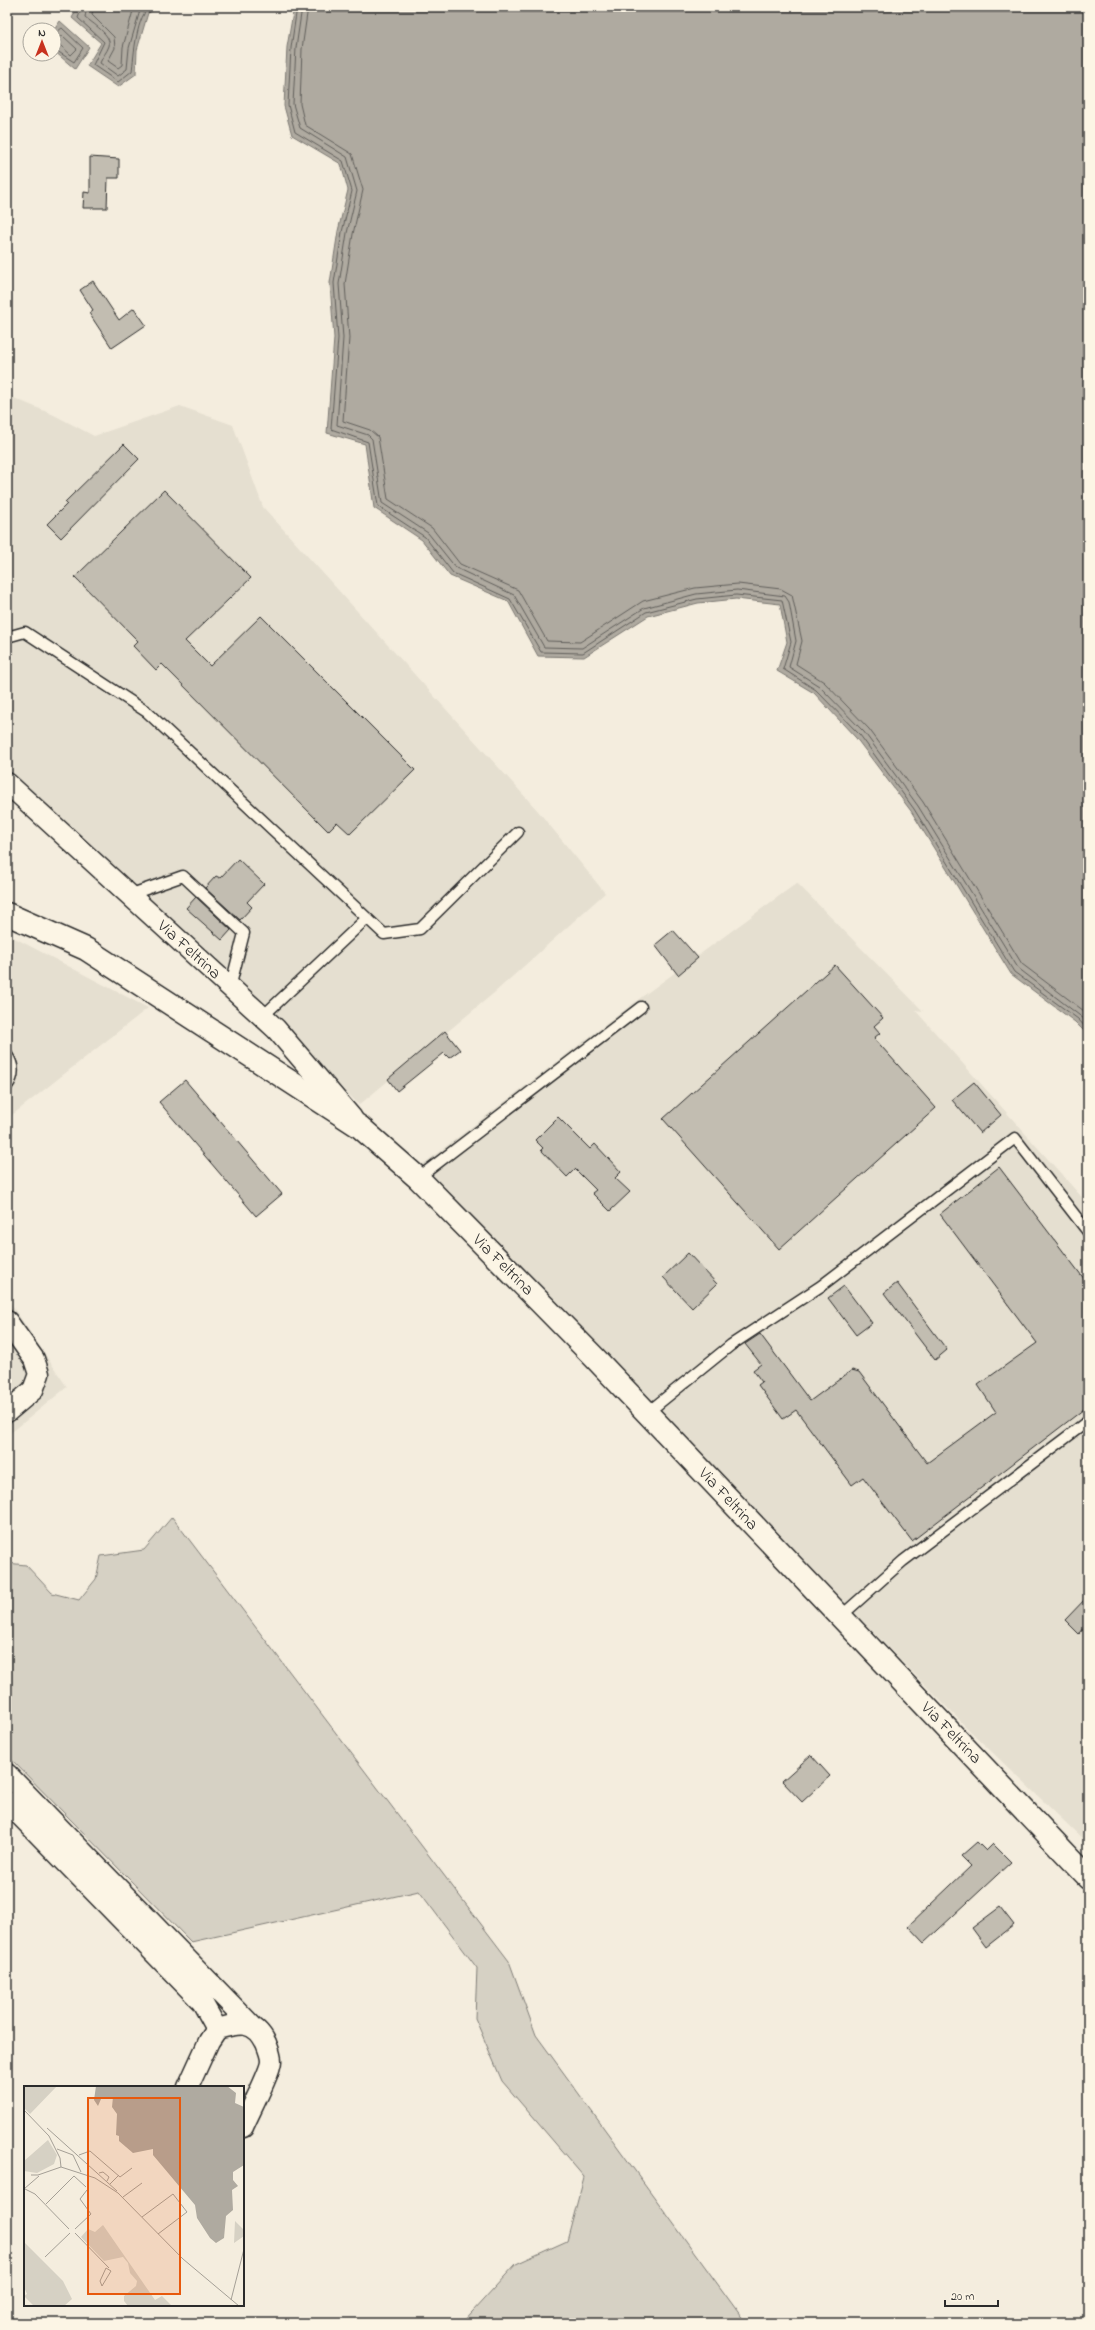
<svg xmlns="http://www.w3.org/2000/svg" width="1095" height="2330" font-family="'Indie Flower',sans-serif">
<rect width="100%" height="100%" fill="#f4edde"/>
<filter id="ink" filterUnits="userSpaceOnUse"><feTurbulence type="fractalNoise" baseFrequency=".025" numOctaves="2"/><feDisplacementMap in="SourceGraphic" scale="8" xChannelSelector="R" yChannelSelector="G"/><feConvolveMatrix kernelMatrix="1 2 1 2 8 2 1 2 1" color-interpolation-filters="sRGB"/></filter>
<g filter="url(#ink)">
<path fill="#e5dfd0" d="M7 395 54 415 94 436 180 406 233 425 263 507 538 811 605 893 494 993 359 1105 222 966 7 769Z
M797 883 923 1011 915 1010 1088 1204V1844L967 1728 419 1167 639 999Z
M7 934 148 1008 7 1119Z
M7 1298 67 1387 7 1436Z"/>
<path fill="#d6d1c4" stroke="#807e78" d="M172 1517 509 1961 536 2035 746 2323H462L516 2264 567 2241 584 2177 502 2081 475 2018 477 1968 419 1891 191 1942 7 1755V1563L26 1565 52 1593 79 1600 96 1579 101 1556 144 1550Z"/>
<path fill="#afaaa0" stroke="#7a7771" d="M78 7H161L148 13 137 50 136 74 118 87 87 66 101 43 72 18Z
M294 7H1088V1035L1075 1022 1011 974 911 811 856 738 814 693 777 671 787 642 780 604 736 599 698 603 648 616 584 657 538 656 508 601 450 576 422 540 374 508 365 444 327 433 334 338 330 283 338 231 348 190 341 164 292 135 284 106 287 47Z
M60 21 89 47 75 69 54 51V30Z"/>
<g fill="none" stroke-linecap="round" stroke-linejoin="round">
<path stroke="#605e5a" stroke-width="1" d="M82 7 78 18 104 42 93 65 118 82 132 71C134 57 136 13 151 7
M87 7 85 17C92 23 112 35 109 46 107 52 102 57 100 63L118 76 127 69 129 48 141 7
M93 7 92 15 114 37 115 48 108 61 118 68 122 65 123 47 134 7
M297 7 291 48 288 105 295 132 343 161 352 191 342 232 334 283 338 338 331 429 368 442 378 506 425 537 453 573 510 599 541 652 583 653 646 612 697 599 736 595 782 600 791 642 783 669 816 690 860 735 914 809 1014 972 1078 1019 1088 1030
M302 7 296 48 293 104 300 128 347 157 357 191 347 233 339 284 343 338 337 425 368 435 372 439 382 503 428 533 456 568 514 595 544 647 582 648 644 608 696 594 737 590 785 596 789 602 796 641 789 667 819 686 864 732 918 806 1018 968 1088 1022
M308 7 302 49 300 104 305 125 352 154 363 190 353 234 345 284 349 338 343 421 370 430 378 437 388 499 432 528 460 564 518 590 547 641 580 642 643 601 695 588 738 584 781 589 792 595 802 641 796 664 824 682 869 729 923 802 1022 964 1088 1014
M54 34 62 28 83 48 74 62 54 49
M54 39 63 36 77 49 71 55 61 46 54 44"/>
</g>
<path fill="#c2bdb1" stroke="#2b2b2b" d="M90 157 119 159V178H108L107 208H83L84 192 90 193Z
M93 281 119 320 134 308 146 325 112 348 89 313 93 310 80 290Z
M124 444 139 459 61 538 47 524 67 504 65 502Z
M164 490 251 578 185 641 210 666 261 616 415 770 350 834 337 822 328 831 162 664 156 670 133 646 138 641 75 577Z
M238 859 264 884 247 902 252 907 240 920 205 888 216 876 220 878Z
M196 897 231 930 222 940 186 908Z
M673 930 698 958 678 975 655 945Z
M835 965 883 1018 874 1026 880 1033 874 1038 936 1108 779 1249 663 1119Z
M445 1031 460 1050 449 1058 444 1053 397 1091 388 1079Z
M185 1080 282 1194 256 1216 159 1102Z
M974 1082 1001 1115 980 1133 952 1100Z
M558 1117 590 1149 595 1144 621 1172 615 1178 630 1192 610 1211 592 1193 596 1190 575 1169 567 1177 541 1150 543 1148 535 1140Z
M999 1167 1088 1284V1406L912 1541 863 1477 852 1485 796 1410 783 1419 758 1385 762 1382 753 1370 761 1364 745 1344 760 1334 810 1401 852 1370 859 1372 927 1463 996 1412 978 1385 1037 1343 940 1214Z
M688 1253 717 1284 692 1308 663 1277Z
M897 1283 947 1350 935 1360 884 1293Z
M844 1286 872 1323 856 1335 828 1298Z
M1088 1596V1624L1079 1634 1065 1620Z
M811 1755 830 1776 802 1802 782 1781Z
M977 1842 986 1851 993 1844 1011 1862 924 1943 908 1926 971 1866 961 1856Z
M1000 1907 1014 1925 986 1947 972 1928Z"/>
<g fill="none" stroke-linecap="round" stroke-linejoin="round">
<defs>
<path id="service" d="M7 637 25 632 147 712 384 934 420 929 518 832
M129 895 183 876 244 933 230 988
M262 1017 367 918
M7 1055C14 1065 15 1076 7 1086
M418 1178 641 1007
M647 1413 731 1345 821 1286 1015 1138 1088 1232
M840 1617 903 1561 1088 1421"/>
<path id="minor" d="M7 783 276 1029 352 1118
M7 1321 34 1359 39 1374 33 1390 7 1412
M7 1774 253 2027
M7 1802 202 2002 217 2029
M188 2087 209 2041 217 2029C239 2023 254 2019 266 2043 268 2048 271 2056 271 2061 271 2071 248 2115 243 2127"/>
<path id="primary" d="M7 914 86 949 360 1127 418 1178 594 1357 1088 1877"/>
</defs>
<use href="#service" stroke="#2b2b2b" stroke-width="13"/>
<use href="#minor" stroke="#2b2b2b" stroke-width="23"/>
<use href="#primary" stroke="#2b2b2b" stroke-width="25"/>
<use href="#service" stroke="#fcf5e5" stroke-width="10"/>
<use href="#minor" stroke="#fcf5e5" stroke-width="20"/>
<use href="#primary" stroke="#fcf5e5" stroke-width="22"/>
</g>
</g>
<g text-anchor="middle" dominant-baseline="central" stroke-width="4" stroke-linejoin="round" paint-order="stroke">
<g font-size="17" fill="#2b2b2b" stroke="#fcf5e5">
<text transform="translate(189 950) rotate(42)">Via Feltrina</text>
<text transform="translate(503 1265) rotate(45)">Via Feltrina</text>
<text transform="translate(728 1499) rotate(47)">Via Feltrina</text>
<text transform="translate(951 1733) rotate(46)">Via Feltrina</text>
</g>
</g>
<g transform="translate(24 2086)">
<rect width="220" height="220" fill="#f4edde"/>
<path d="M0 0H33L6 28 0 22ZM24 54 33 69 30 78 13 87 0 85V75ZM211 135 220 144V150L210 157ZM79 139 131 214 138 210 148 220H104L100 215V210L112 200 113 195 106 187 104 177 99 171 80 175 57 151 64 143 71 146ZM0 156 39 195 48 213 40 220H10L0 210 3 208 0 201Z" fill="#d6d1c4"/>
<path d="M72 0H203L212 7 211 17 220 21V79L209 86V94L214 100 208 104 209 124 202 130 200 152 192 157 186 152 173 132 171 119 129 69V63L109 67 95 55V50L92 49 93 28 88 21 89 11 77 13 74 20 70 14Z" fill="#afaaa0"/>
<path fill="none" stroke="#a49f96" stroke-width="1" d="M0 24 25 50 36 72 37 81 71 92 94 107 159 173 215 220M23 42 93 105M33 63 49 69 57 86M55 69 66 65 96 91 108 82M75 87 79 86 85 91 83 95M7 89H14L37 81M86 98 95 89M0 103 15 90M1 103 11 108 45 143M99 111 118 97M22 118 50 90 62 101M118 131 149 108 163 126 134 148M51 143 67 128 56 113 63 104M51 147 85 182M21 171 46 147M82 182 87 185 78 200 76 195ZM207 214 220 163"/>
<path fill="#e8590c" fill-opacity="0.15" stroke="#e8590c" stroke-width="2" d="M64 12H156V208H64Z"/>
<rect width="220" height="220" fill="none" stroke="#2b2b2b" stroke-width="2"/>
</g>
<rect width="1095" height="2330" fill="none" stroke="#fcf5e5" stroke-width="24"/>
<rect x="12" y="12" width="1071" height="2306" fill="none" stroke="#2b2b2b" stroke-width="1.5" filter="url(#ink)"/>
<g transform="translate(42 42)"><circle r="19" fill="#fcf5e5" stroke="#a8a49b"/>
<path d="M0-3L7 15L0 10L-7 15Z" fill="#c8321e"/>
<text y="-6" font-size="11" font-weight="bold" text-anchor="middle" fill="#2b2b2b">N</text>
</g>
<path d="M945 2300v6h53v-6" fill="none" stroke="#2b2b2b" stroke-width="2"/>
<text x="951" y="2300" font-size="12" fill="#2b2b2b" stroke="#fcf5e5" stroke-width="3" paint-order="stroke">20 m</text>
</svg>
